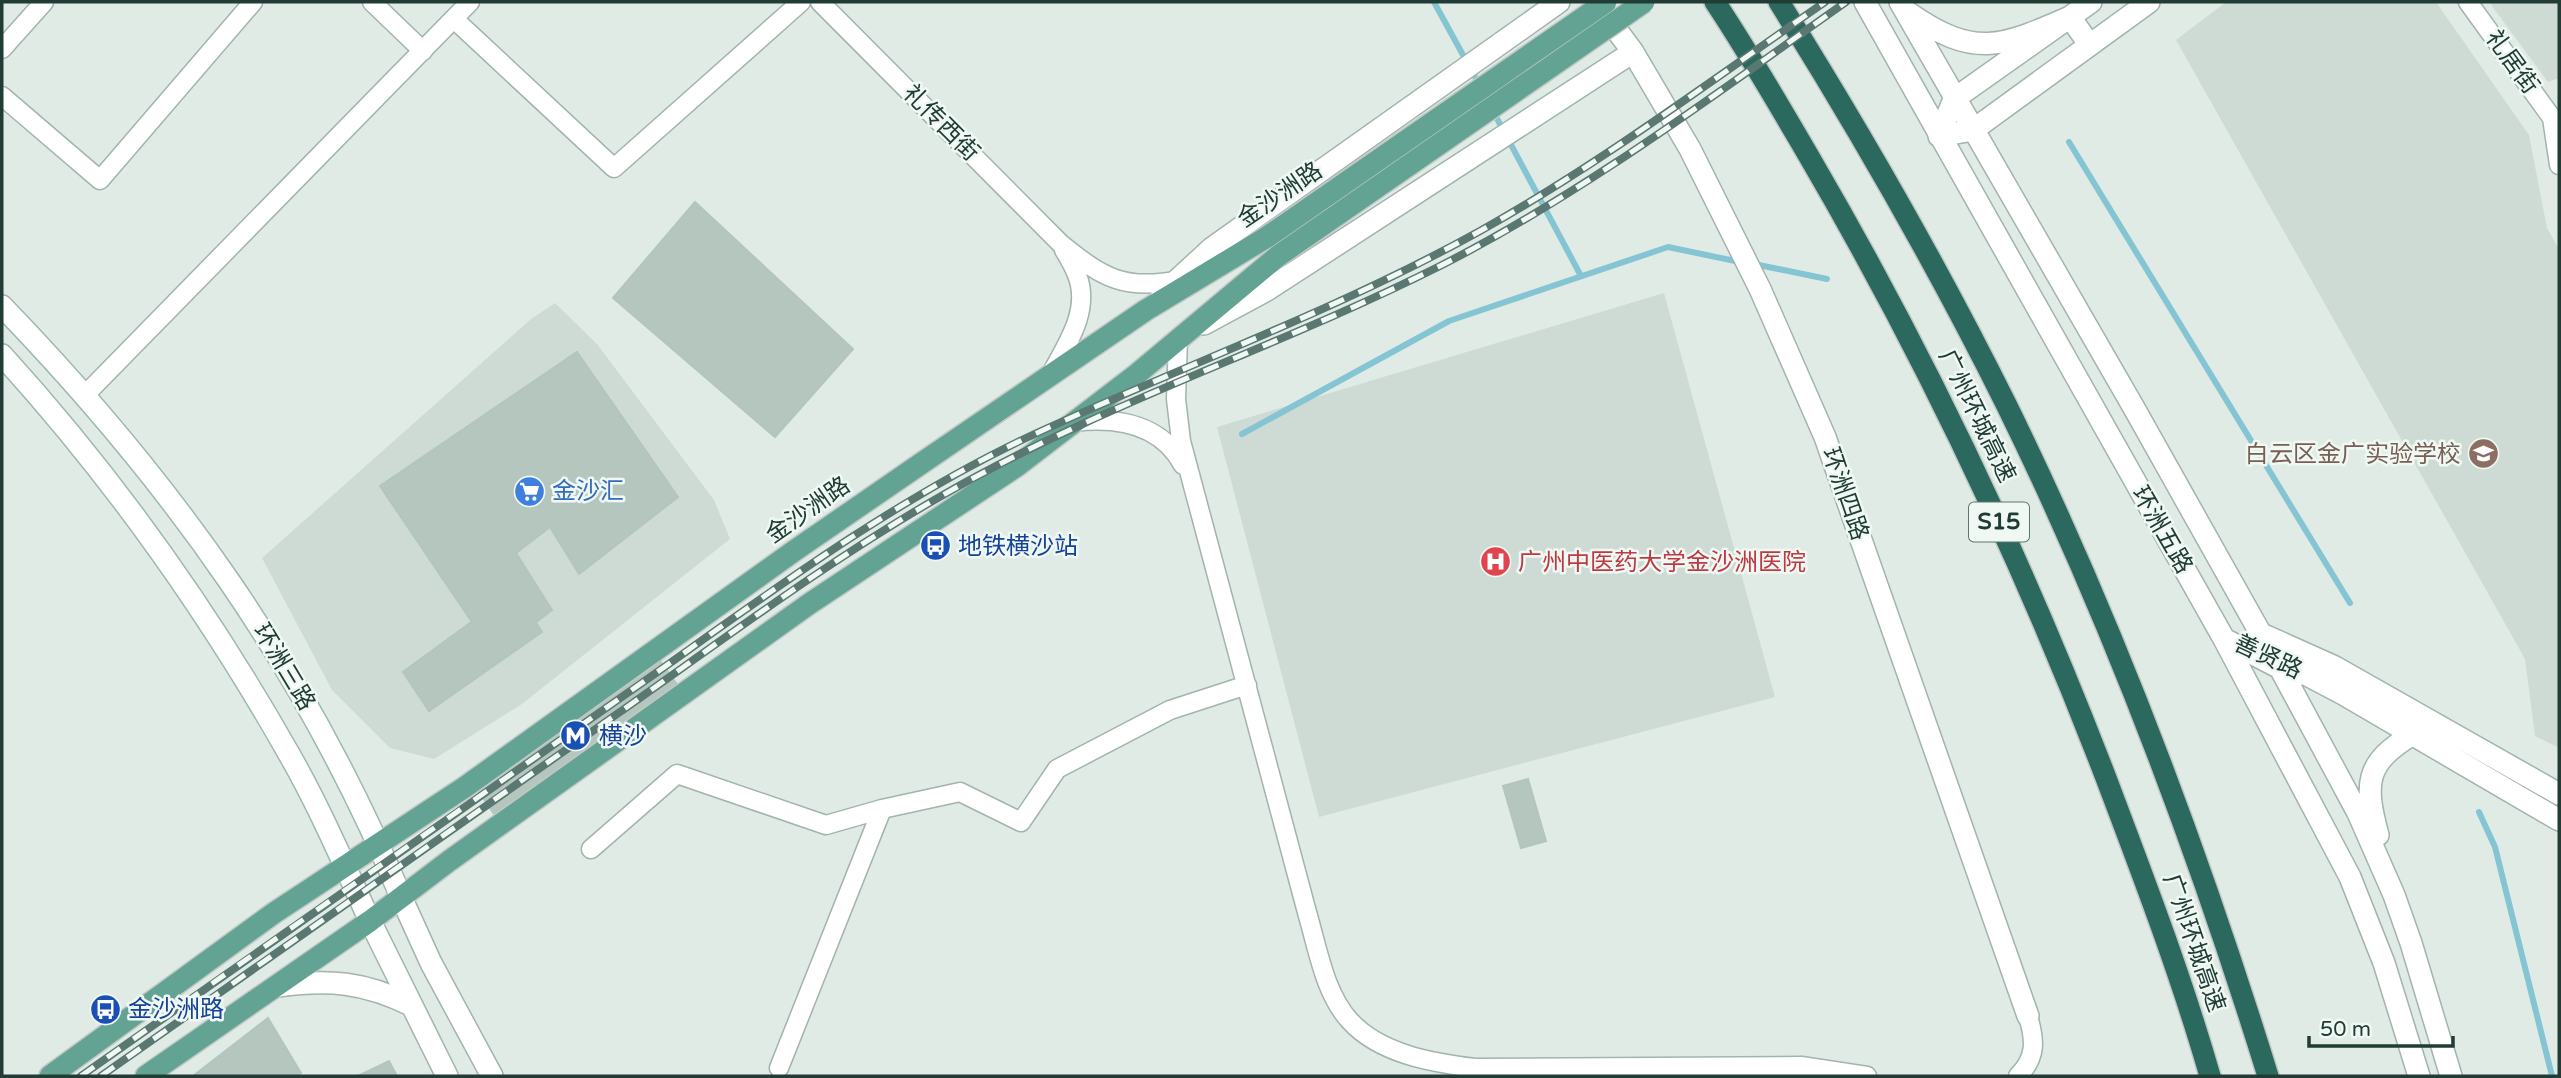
<svg xmlns="http://www.w3.org/2000/svg" width="2561" height="1078" font-family="'Varela Round','Noto Sans SC',sans-serif">
<rect width="100%" height="100%" fill="#e0ebe6"/>
<path fill="#cedbd5" d="M2226 2H2436L2529 135 2547 228 2559 249V748L2535 736 2525 659 2176 40Z
M2489 2H2559V78L2548 82Z
M1664 293 1775 697 1319 817 1217 427Z
M555 303 597 344 714 500 730 539 522 704 434 759 390 748 332 690 262 558 531 319Z"/>
<g fill="none" stroke-linecap="round" stroke-linejoin="round">
<path stroke="#85c5d3" stroke-width="6" d="M1434 2 1480 86
M1493 111 1581 276
M2069 142 2350 603
M1754 264 1827 279
M1242 434 1449 321 1668 247 1740 262
M2479 812 2495 847 2552 1076"/>
</g>
<path fill="#b5c6bf" stroke="#b2c5be" stroke-width="2" d="M695 202 853 349 775 437 613 298Z
M577 352 678 497 579 574 550 527 516 553 552 610 536 622 515 590 472 622 380 486Z
M515 590 542 632 429 711 403 672Z
M655 654 681 690 497 818 472 782Z
M1528 779 1546 841 1521 848 1503 786Z
M268 1018 301 1073 297 1076H193Z
M389 1061 397 1076H358Z"/>
<g fill="none" stroke-linecap="round" stroke-linejoin="round">
<defs>
<path id="minor" d="M372 2 423 51
M820 2 1061 244C1103 278 1124 291 1180 280
M2468 2 2552 118 2559 165
M454 19 614 168 801 2
M2 49 44 2
M2 96 100 180 253 2
M1178 339 1176 399 1181 441 1308 916C1318 950 1325 994 1350 1021 1380 1054 1433 1063 1475 1068L1801 1066 1867 1076
M1051 374C1067 344 1091 310 1077 275 1074 267 1069 258 1064 250
M85 395 470 2
M1074 422C1117 417 1161 424 1183 465
M591 849 677 774 826 825 882 809 960 792 1021 822 1057 769 1170 710 1247 685
M779 1068 882 809
M2018 1076C2037 1057 2035 1040 2028 1016"/>
<path id="tertiary" d="M1865 2 2224 639 2350 877 2384 963 2419 1076
M1900 2 2134 408 2280 668 2358 813 2394 895 2411 943 2451 1076
M1601 9 1633 52 1690 149 1760 289 1825 437 2028 1016
M1909 13C1975 59 2001 47 2070 17L2089 44
M1939 136 1973 130 2149 2
M1939 136 1954 99 2091 2
M1162 294 1212 248 1559 2
M1204 324 1267 290 1633 52
M2257 632 2333 666 2559 794
M2224 639 2280 668 2307 675 2343 694 2559 820
M2378 835C2364 783 2365 763 2413 734
M401 897 431 963 492 1076
M370 921 447 1076
M278 986C329 979 364 982 411 1005"/>
<path id="secondary" d="M2 306C173 483 306 669 401 897
M2 355C112 476 208 611 289 754 320 808 344 865 370 921"/>
<path id="primary" d="M50 1076 274 913 465 787 794 551 919 465 1146 310 1267 237
M146 1076 370 921 449 861 809 604 1017 466 1137 374 1278 256"/>
<path id="motorway" d="M1715 2C1749 53 1780 107 1811 160 1926 357 2024 564 2106 778 2143 876 2181 975 2210 1076
M1779 2C1861 133 1938 267 2007 406 2113 622 2197 847 2268 1076"/>
</defs>
<use href="#minor" stroke="#a3b3ad" stroke-width="21"/>
<use href="#tertiary" stroke="#a3b3ad" stroke-width="24"/>
<use href="#secondary" stroke="#9eb8af" stroke-width="24"/>
<use href="#primary" stroke="#c1c8c6" stroke-width="24"/>
<use href="#motorway" stroke="#c1c8c6" stroke-width="24"/>
<use href="#minor" stroke="#fff" stroke-width="18"/>
<use href="#tertiary" stroke="#fff" stroke-width="21"/>
<use href="#secondary" stroke="#fff" stroke-width="21"/>
<use href="#primary" stroke="#63a393" stroke-width="21"/>
<use href="#motorway" stroke="#2b695e" stroke-width="21"/>
<defs>
<path id="rail" d="M81 1076C262 948 444 821 626 694 756 603 883 506 1026 438 1177 368 1336 311 1480 231 1600 164 1712 80 1825 2
M101 1076C273 955 445 834 617 714 724 639 829 560 943 495 1101 404 1277 348 1440 266 1584 193 1715 94 1846 2"/>
</defs>
<use href="#rail" stroke="#5a7871" stroke-width="8"/>
<use href="#rail" stroke="#f0f8f4" stroke-width="5" stroke-dasharray="16" stroke-linecap="butt"/>
<defs>
<path id="primary-bridge" d="M1267 237 1606 2
M1278 256 1644 2"/>
</defs>
<use href="#primary-bridge" stroke="#c1c8c6" stroke-width="24" stroke-linecap="butt"/>
<use href="#primary-bridge" stroke="#63a393" stroke-width="21"/>
</g>
<defs>
<symbol id="school-disc" viewBox="-11 -11 22 22"><circle r="9.5" fill="#8d6e63" stroke="#f0f8f4"/><path d="M0-5L7-2L0 1L-7-2ZM-4 1L0 2.5L4 1V4Q0 6-4 4Z" fill="#fff"/></symbol>
<symbol id="supermarket-disc" viewBox="-11 -11 22 22"><circle r="9.5" fill="#3f7fe0" stroke="#f0f8f4"/><path d="M-6-5.5h2.5l.6 2H6L4.5 2H-2.5L-4.4-4H-6ZM-1.5 3.2a1.3 1.3 0 1 0 .1 0ZM3 3.2a1.3 1.3 0 1 0 .1 0Z" fill="#fff"/></symbol>
<symbol id="bus-disc" viewBox="-11 -11 22 22"><circle r="9.5" fill="#1a4fb4" stroke="#f0f8f4"/><path d="M-5-6H5V4H4V6H2V4H-2V6H-4V4H-5ZM-3.5-4V0h7V-4ZM-3.5 1.2v1.5H-2V1.2ZM2 1.2v1.5H3.5V1.2Z" fill="#fff"/></symbol>
<symbol id="hospital-disc" viewBox="-11 -11 22 22"><circle r="9.5" fill="#e0444e" stroke="#f0f8f4"/><path d="M-5-5h3v3.5h4V-5h3V5h-3V1.5h-4V5h-3Z" fill="#fff"/></symbol>
<symbol id="metro-disc" viewBox="-11 -11 22 22"><circle r="9.5" fill="#1a4fb4" stroke="#f0f8f4"/><path d="M-5.5 5V-5H-3L0 0L3-5H5.5V5H3V-.5L0 4L-3-.5V5Z" fill="#fff"/></symbol>
</defs>
<g fill-rule="evenodd">
<use href="#school-disc" x="2466" y="436" width="35" height="35"/>
<use href="#supermarket-disc" x="512" y="474" width="35" height="35"/>
<use href="#bus-disc" x="918" y="528" width="35" height="35"/>
<use href="#hospital-disc" x="1478" y="544" width="35" height="35"/>
<use href="#metro-disc" x="558" y="718" width="35" height="35"/>
<use href="#bus-disc" x="88" y="992" width="35" height="35"/>
</g>
<g text-anchor="middle" dominant-baseline="central" stroke-width="5" stroke-linejoin="round" paint-order="stroke">
<rect fill="#f0f8f4" stroke="#5e746e" stroke-width="2" x="1969" y="502.5" width="60" height="39" rx="5"/>
<g font-size="23" font-weight="bold" fill="#203c35">
<text x="1999" y="522">S15</text>
</g>
<g font-size="24" fill="#203c35" stroke="#f0f8f4">
<text transform="translate(2512 62) rotate(54)">礼居街</text>
<text transform="translate(941 123) rotate(45)">礼传西街</text>
<text transform="translate(1280 195) rotate(-34)">金沙洲路</text>
<text transform="translate(1977 416) rotate(64)">广州环城高速</text>
<text transform="translate(1845 494) rotate(71)">环洲四路</text>
<text transform="translate(808 510) rotate(-35)">金沙洲路</text>
<text transform="translate(2162 530) rotate(60)">环洲五路</text>
<text transform="translate(2268 657) rotate(25)">善贤路</text>
<text transform="translate(284 667) rotate(59)">环洲三路</text>
<text transform="translate(2194 943) rotate(71)">广州环城高速</text>
</g>
<g font-size="24" fill="#785e54" stroke="#f0f8f4" text-anchor="end">
<text x="2461" y="454">白云区金广实验学校</text>
</g>
<g font-size="24" fill="#366cbe" stroke="#f0f8f4" text-anchor="start">
<text x="552" y="491">金沙汇</text>
</g>
<g font-size="24" fill="#164399" stroke="#f0f8f4" text-anchor="start">
<text x="958" y="546">地铁横沙站</text>
<text x="599" y="736">横沙</text>
<text x="128" y="1009">金沙洲路</text>
</g>
<g font-size="24" fill="#be3a42" stroke="#f0f8f4" text-anchor="start">
<text x="1518" y="562">广州中医药大学金沙洲医院</text>
</g>
</g>
<rect width="2561" height="1078" fill="none" stroke="#203c35" stroke-width="7"/>
<path d="M2309 1036v10h144v-10" fill="none" stroke="#203c35" stroke-width="3.5"/>
<text x="2320" y="1036" font-size="21" fill="#203c35" stroke="#f0f8f4" stroke-width="5" paint-order="stroke">50 m</text>
</svg>
